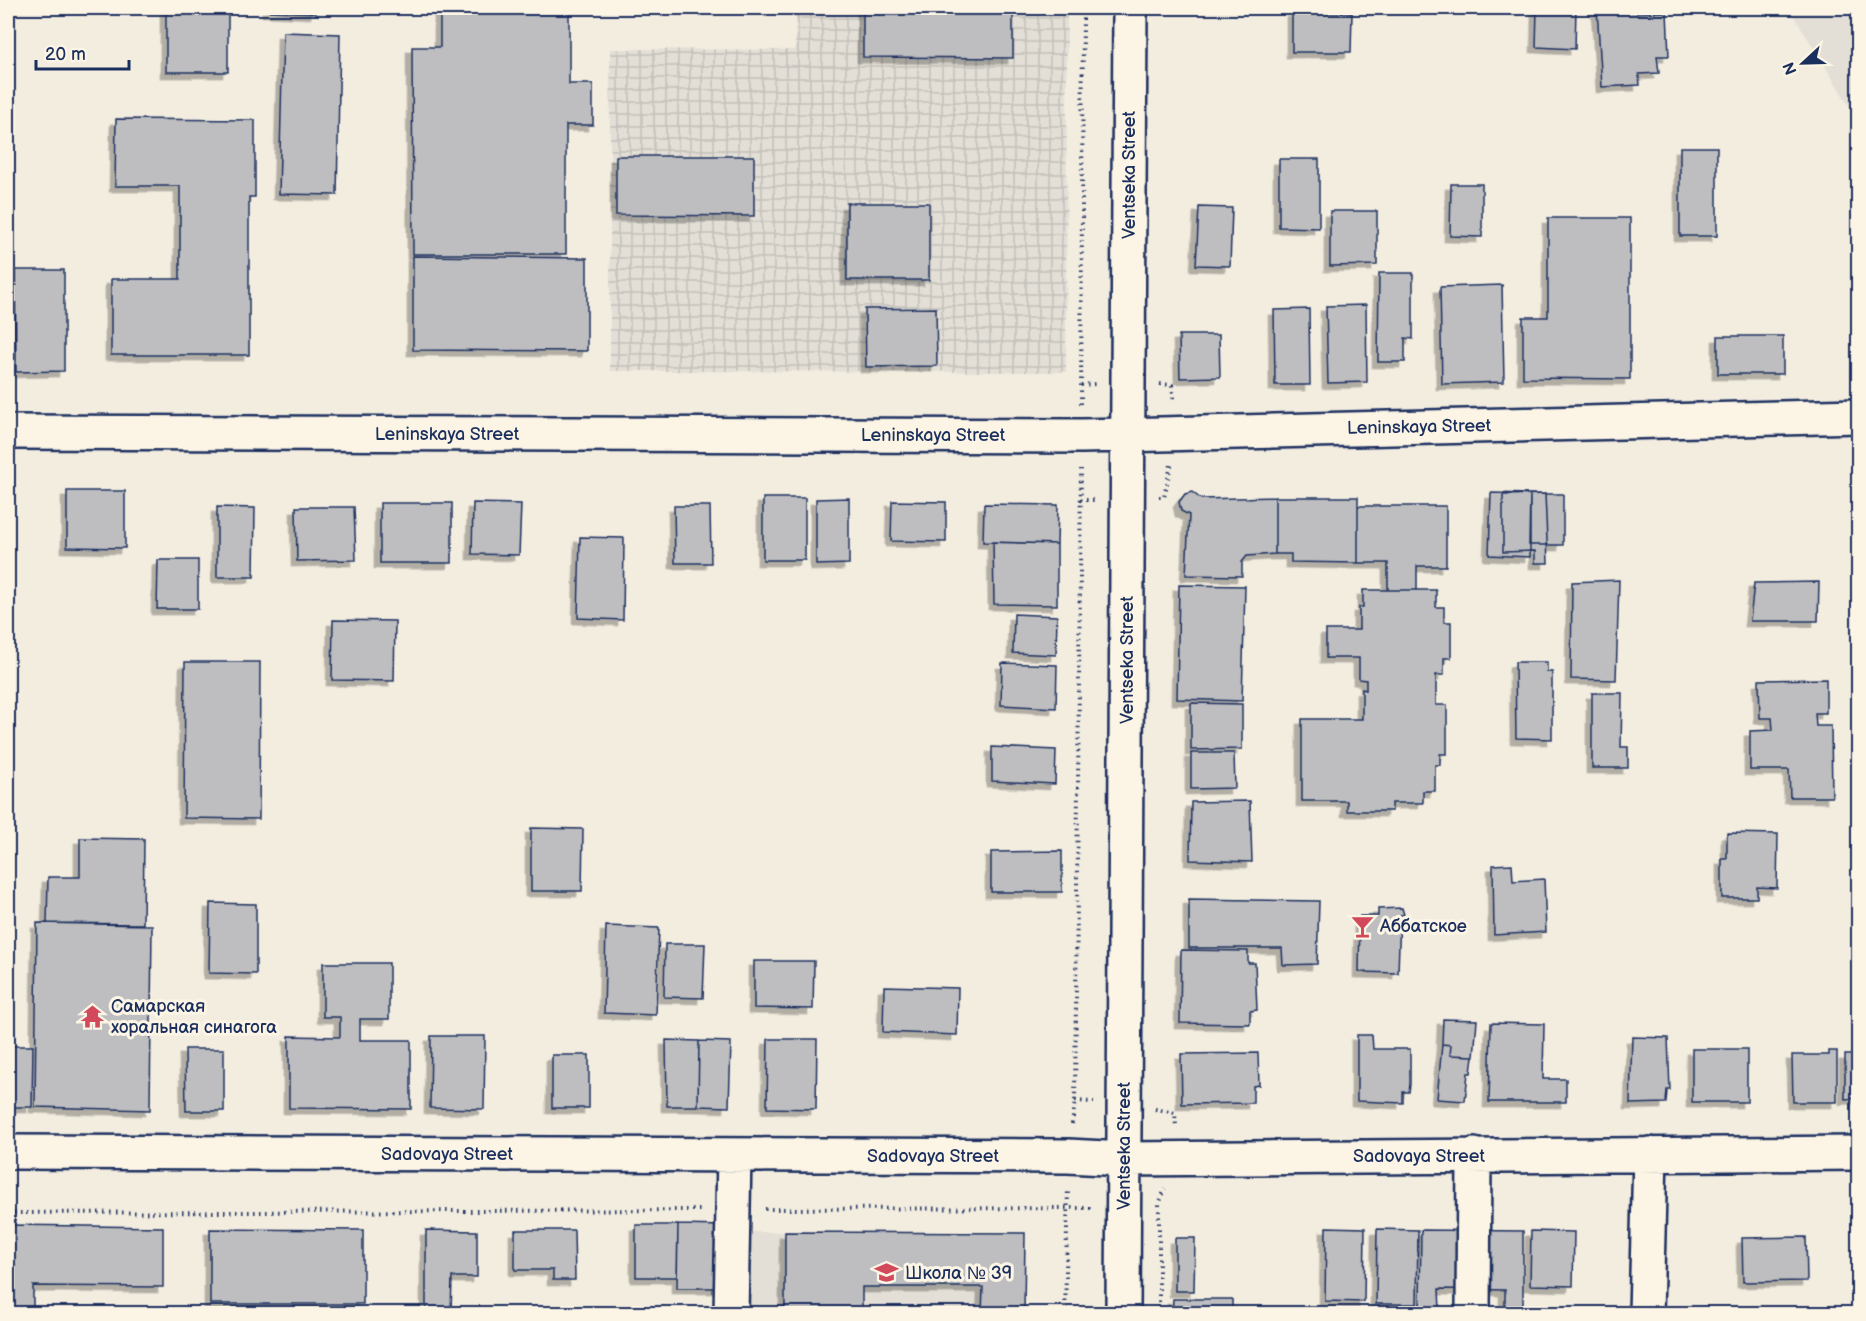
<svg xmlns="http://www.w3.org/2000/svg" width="1866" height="1321" font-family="'Balsamiq Sans',sans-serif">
<defs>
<pattern id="industrial-grid" width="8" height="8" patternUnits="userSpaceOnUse" patternTransform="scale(1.5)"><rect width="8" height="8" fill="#e3dfd6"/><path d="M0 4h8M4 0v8" fill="none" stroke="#c2c0ba"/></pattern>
<filter id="shadow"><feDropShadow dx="-5.5" dy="5.5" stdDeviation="0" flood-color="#0004"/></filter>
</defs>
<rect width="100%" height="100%" fill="#f3ede0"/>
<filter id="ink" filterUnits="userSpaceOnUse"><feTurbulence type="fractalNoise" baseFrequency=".0167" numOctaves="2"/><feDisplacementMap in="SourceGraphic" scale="12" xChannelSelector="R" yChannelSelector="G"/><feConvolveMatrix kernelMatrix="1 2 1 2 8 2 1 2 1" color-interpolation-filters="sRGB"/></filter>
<g filter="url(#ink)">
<path fill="#e3dfd6" d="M1789 8H1858V120Z
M750 1232H1025V1313L750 1314Z"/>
<path fill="url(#industrial-grid)" d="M796 8H1067L1066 372 610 371V49L795 50Z"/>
<path fill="#bebec0" stroke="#1b2f5e" stroke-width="1.5" filter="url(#shadow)" d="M166 8H228V72H166Z
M268 8H316V13L268 11Z
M440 8H569V84H593V125H566V254H413L412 47H440Z
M863 8H1013V58L863 57Z
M1537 8H1576L1575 49 1536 47Z
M1597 8H1637V13L1667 12 1669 56H1657L1659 73 1639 74 1640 85 1602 87Z
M1292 12 1352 13 1351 52H1292Z
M283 32 340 34 337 195 279 194Z
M116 119 255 120V197H249V355H111V279H180V186H115Z
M1680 147H1717V236H1680Z
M616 156H754V216L616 215Z
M1279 159H1319V228L1279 227Z
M1451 184H1482V237L1450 236Z
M847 203H929V280H847Z
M1199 207 1232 208 1230 266 1196 265Z
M1330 211H1377V265L1330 266Z
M1548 218H1630V379L1523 378V317H1548Z
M413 256 587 258V351L413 350Z
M15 270H64V371L16 372Z
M1379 273H1413V339L1405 338V362H1378Z
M1502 285 1504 382 1442 384 1440 287Z
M1366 305 1367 382 1328 383 1326 306Z
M936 308 937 366 866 367 865 309Z
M1309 309 1310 385H1275L1274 310Z
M1179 335H1219L1220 377 1180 378Z
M1718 336H1783V374H1718Z
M67 491H125V548L67 547Z
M1192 492 1201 499 1275 497V554L1247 556 1242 562V576L1186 575 1189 515 1181 511 1179 502 1185 494Z
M1491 493 1530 494V557L1489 555Z
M1530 494H1563V545H1529Z
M1545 494 1548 563H1535V551L1503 552V495Z
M1275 497H1358V563L1291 562V554H1275Z
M763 498H805V560H763Z
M849 498V564L816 565V499Z
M892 501 946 502V542L891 541Z
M380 503H452V563H380Z
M473 503 521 504 519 555 472 554Z
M984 504 1058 505 1057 544 983 542Z
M674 506H710L711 563H675Z
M1358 506H1446V566H1417V590H1388V563H1358Z
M217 507 255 508 254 577H217Z
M296 507H354L356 560 297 561Z
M580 537 624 538 623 620 578 618Z
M993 542 1057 544V605L994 604Z
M158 560H198V609H157Z
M1619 580 1616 680 1571 679 1572 582Z
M1819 582 1818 621H1750L1754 583Z
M1179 585 1245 586 1242 701 1177 699Z
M1363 590H1436V607H1444V622H1451V658H1444V675H1436V705H1447V754H1440V765H1435V791H1423V803H1392V811H1347V801H1302V719H1362V689L1366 690V680L1359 679V658H1326V630H1359V607H1363Z
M1014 614 1057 616 1056 655 1013 653Z
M333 620 395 621 394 681 332 680Z
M185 662H260L259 819 184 818Z
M1515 662H1547V672H1552V739L1516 738Z
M1002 663 1057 665 1056 708 1001 705Z
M1826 679V713H1815L1816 726H1831L1832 797H1790L1789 770H1750V731L1773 730 1772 718H1760L1759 680Z
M1592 693H1622L1621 747H1628V768H1592Z
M1191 703 1242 704V749L1191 750Z
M992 747 1056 750 1055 784 992 781Z
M1191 753H1234L1235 788 1191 789Z
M1250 801 1252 862 1190 860 1191 802Z
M531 828 583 829 582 891H531Z
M1727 833 1778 834 1777 888 1757 887V898H1722V859H1727Z
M80 838 144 839 143 924 47 923 48 877H80Z
M1062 851V892H991V852Z
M1512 864 1513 881 1544 879 1546 932 1494 935 1493 865Z
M1189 899 1319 901 1317 964 1283 965 1282 948H1189Z
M210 903 256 904V974L209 973Z
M1402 908 1404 915H1400L1398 973 1359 972 1360 916H1378V909Z
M37 923 152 925 150 1110 35 1107Z
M606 926 659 928 656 1015 604 1013Z
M665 944H705L703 998 664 997Z
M1181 950 1248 951V963H1255L1257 1010 1250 1011V1024L1180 1023Z
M754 961H814L813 1009 754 1008Z
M323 963H389V1019H360V1040H411V1109L289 1108V1036L340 1037V1017H323Z
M884 986 958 988 957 1035 883 1032Z
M1443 1019 1477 1020 1474 1056 1450 1055 1451 1045 1442 1044Z
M1491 1023 1544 1024 1543 1079H1566V1102H1489Z
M1357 1035H1372L1373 1049H1410V1084L1409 1092H1403V1103L1357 1101Z
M431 1036H485L484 1109 430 1108Z
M1632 1037 1668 1038 1670 1090H1667L1666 1103 1630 1104Z
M768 1039H817L816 1109 767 1108Z
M666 1040 699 1041 698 1106H667Z
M699 1041 731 1042 729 1107 698 1106Z
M1442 1044 1451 1045 1450 1055 1473 1056 1471 1073H1468L1465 1101 1437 1099Z
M8 1046H33L32 1107H8Z
M185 1049H224V1111H186Z
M1692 1049H1747V1102H1692Z
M1829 1051H1837V1102H1793L1792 1055H1829Z
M1258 1053 1259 1085 1253 1086V1103L1182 1104 1181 1054Z
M552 1055H589V1108H552Z
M1845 1055H1854V1065H1858V1098L1845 1099Z
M8 1225 163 1227V1287L33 1286V1314H8Z
M636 1225H678L677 1277H636Z
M678 1225 724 1226V1288H677Z
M1326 1227 1365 1228 1364 1302 1325 1301Z
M210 1229 363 1230V1304H210Z
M1377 1229 1418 1230 1417 1304H1376Z
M426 1230 477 1231V1277H452L451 1313H426Z
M515 1230H574L575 1280H553V1270H515Z
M1421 1230 1523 1231V1313H1505V1290L1439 1289 1440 1310 1420 1309Z
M1531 1231 1574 1232 1573 1286 1530 1285Z
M785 1232 1025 1233 1024 1314H982L983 1287H862V1314H785Z
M1806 1237 1807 1281 1743 1282 1742 1238Z
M1175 1238H1195L1194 1291H1175Z
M1173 1299H1232V1314H1172Z
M381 1311H416L415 1314H380Z"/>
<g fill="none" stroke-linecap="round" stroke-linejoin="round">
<defs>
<path id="minor" d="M8 432 1082 436 1858 416
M8 1152 1068 1156 1124 1159 1858 1153
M731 1314 734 1155
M1123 1314 1130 8
M1473 1314 1474 1155
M1646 1314 1650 1154"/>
</defs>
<use href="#minor" stroke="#1b2f5e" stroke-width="38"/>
<path stroke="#1b2f5e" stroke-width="4" stroke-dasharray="1.5 4.5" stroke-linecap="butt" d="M1160 384 1172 385 1174 401
M1081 385 1095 384
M1081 404 1083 8
M1159 497H1164L1171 465
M1080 500H1095
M1075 1101 1094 1102
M1155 1109 1175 1113 1176 1127
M1072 1124 1075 1101 1081 469
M765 1209 1093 1208
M8 1213 700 1210
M1065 1314 1068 1188
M1159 1314V1204L1165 1189"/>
<use href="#minor" stroke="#fcf5e5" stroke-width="33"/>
</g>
</g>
<defs>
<symbol id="bar-bare" viewBox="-9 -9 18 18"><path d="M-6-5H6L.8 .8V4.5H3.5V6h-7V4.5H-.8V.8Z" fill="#d1495b" stroke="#fcf5e5" stroke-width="2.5" paint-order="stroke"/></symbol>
<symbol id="temple-bare" viewBox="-9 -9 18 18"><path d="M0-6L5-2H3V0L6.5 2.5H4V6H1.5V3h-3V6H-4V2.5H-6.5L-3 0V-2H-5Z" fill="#d1495b" stroke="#fcf5e5" stroke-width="2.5" paint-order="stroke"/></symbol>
<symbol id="school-bare" viewBox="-9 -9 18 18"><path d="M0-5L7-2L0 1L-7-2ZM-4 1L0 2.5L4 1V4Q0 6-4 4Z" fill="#d1495b" stroke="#fcf5e5" stroke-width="2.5" paint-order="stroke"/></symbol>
</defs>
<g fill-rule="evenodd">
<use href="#bar-bare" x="1346" y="910" width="33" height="33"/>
<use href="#temple-bare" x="76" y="1000" width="33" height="33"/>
<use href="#school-bare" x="870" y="1256" width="33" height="33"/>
</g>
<g text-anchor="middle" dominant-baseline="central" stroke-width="6" stroke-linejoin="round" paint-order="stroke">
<g font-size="18" fill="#1b2f5e" stroke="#fcf5e5">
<text transform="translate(1129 175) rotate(-90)">Ventseka Street</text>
<text transform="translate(1419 427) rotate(-1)">Leninskaya Street</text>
<text x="447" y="434">Leninskaya Street</text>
<text x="933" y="435">Leninskaya Street</text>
<text transform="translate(1127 660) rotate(-90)">Ventseka Street</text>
<text transform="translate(1124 1146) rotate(-90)">Ventseka Street</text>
<text x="447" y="1154">Sadovaya Street</text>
<text x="933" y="1156">Sadovaya Street</text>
<text x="1419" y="1156">Sadovaya Street</text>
</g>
<g font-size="18" fill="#1b2f5e" stroke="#fcf5e5" text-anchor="start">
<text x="1380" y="926">Аббатское</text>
<text x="111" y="1006">Самарская<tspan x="111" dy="21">хоральная синагога</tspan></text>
<text x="905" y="1273">Школа № 39</text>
</g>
</g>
<rect width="1866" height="1321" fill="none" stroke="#fcf5e5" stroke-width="30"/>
<rect x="15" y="15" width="1836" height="1291" fill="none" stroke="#1b2f5e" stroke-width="2" filter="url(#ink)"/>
<g transform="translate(1803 63) rotate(248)" stroke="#fcf5e5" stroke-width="4.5" paint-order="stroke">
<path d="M0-4.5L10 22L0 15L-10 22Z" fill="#1b2f5e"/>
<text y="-9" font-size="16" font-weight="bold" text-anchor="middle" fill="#1b2f5e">N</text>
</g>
<path d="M36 60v9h93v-9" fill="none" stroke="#1b2f5e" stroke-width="3"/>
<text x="45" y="60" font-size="18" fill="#1b2f5e" stroke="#fcf5e5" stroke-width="4.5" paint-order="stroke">20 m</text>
</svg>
